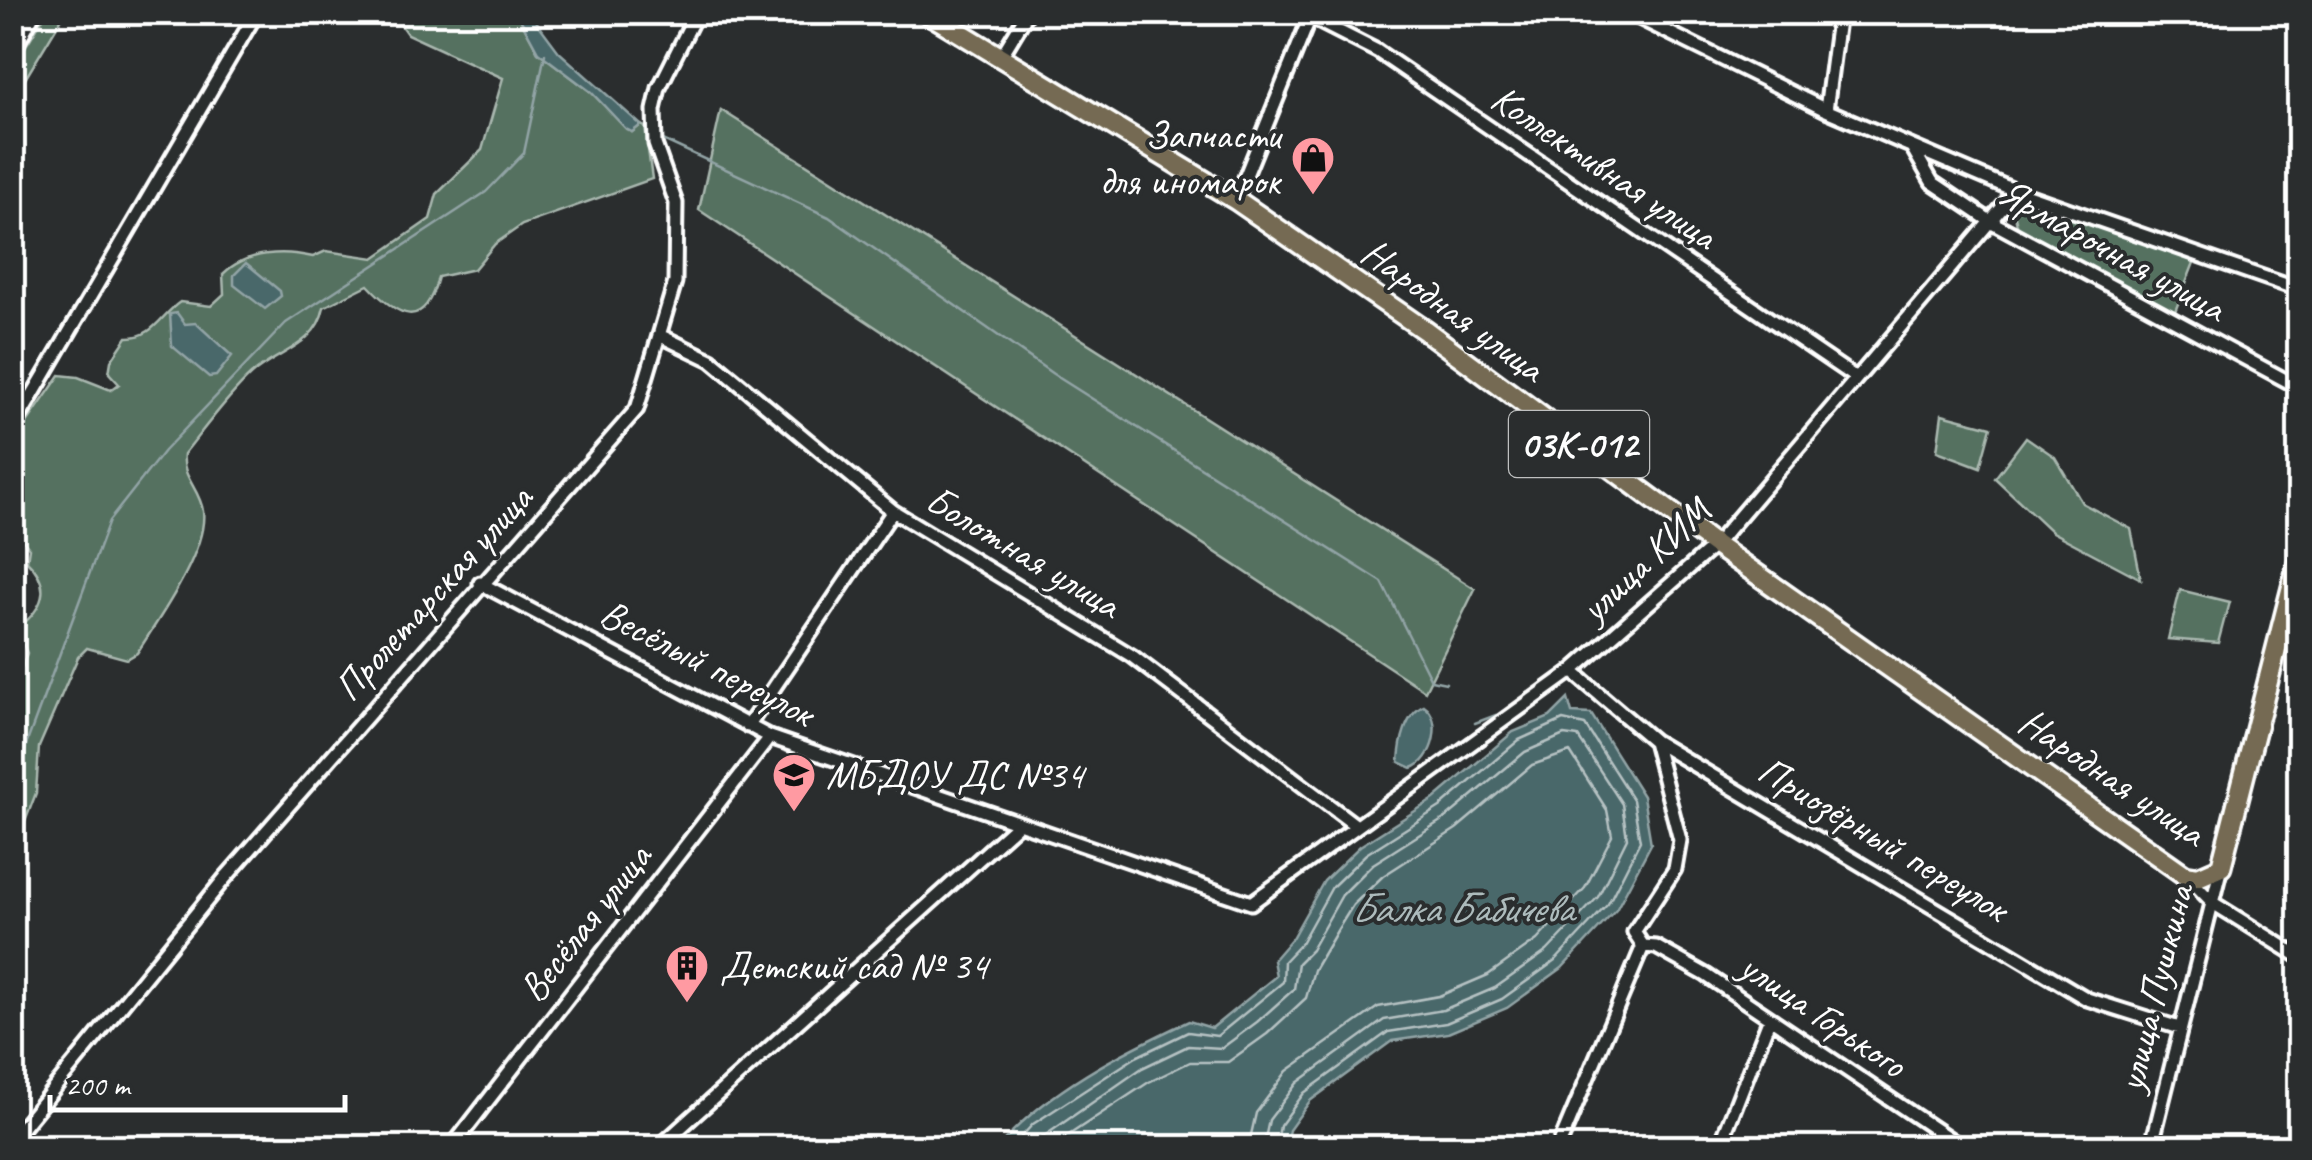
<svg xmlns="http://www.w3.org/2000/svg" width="2312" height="1160" font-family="Caveat,sans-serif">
<rect width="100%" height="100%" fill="#2a2d2e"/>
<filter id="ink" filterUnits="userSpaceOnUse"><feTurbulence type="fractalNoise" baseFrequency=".01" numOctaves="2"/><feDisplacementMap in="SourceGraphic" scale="20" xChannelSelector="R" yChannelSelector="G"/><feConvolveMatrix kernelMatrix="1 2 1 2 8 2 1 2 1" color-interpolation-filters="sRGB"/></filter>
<g filter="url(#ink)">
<path fill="#557160" stroke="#aab8b0" stroke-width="2.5" d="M46 13H65L13 99V67Z
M392 13H517L538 52 591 92 632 132 641 125 645 127 652 179 522 225 495 244 474 269 438 277C424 332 398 317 368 285L324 307C316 347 277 351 251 375 226 398 205 428 184 454 181 477 200 489 203 511 208 550 158 620 137 653L127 659 87 648 78 657 39 747 36 793 23 827 13 838V675L22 668 27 653 21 639 23 624C46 604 50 583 27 561L29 548 13 528V443L60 375 78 377 111 390 119 384 109 373 111 361 127 337C153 338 161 315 180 302L211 306 224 294 223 274C246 251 284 250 313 257L326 251 374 258 430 219 437 194 482 150 503 78 407 34Z
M721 110 1475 589 1425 691 699 210Z
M2012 204 2047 207 2195 260 2174 314 2018 229Z
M1942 414 1991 427 1980 467 1937 451Z
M2026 437 2055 457 2082 503 2131 529 2141 579 2052 532 1995 478Z
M2180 590 2229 602 2218 643 2168 639Z"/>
<path fill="#49676a" stroke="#92a4a6" stroke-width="2.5" d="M517 13H530L559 52 641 125 632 132 626 129 591 92 538 52Z
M246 263 280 291 281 296 265 309 234 285V275Z
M177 313 185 324 196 323 232 356 216 376 209 377 172 346 170 314Z
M1568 699 1572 713 1591 714 1643 796 1651 844 1616 910 1562 968 1507 1008 1448 1033 1392 1041 1310 1101 1289 1130 1285 1147H998C1046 1091 1122 1052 1189 1021L1212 1028 1276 976 1273 960 1292 938 1324 881 1360 846 1434 799 1513 732 1550 717Z
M1424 706C1444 719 1433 761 1412 768L1399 762C1400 743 1405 714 1424 706Z"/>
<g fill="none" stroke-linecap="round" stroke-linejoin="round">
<path stroke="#b6c2c3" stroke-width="2.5" d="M1011 1148 1033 1124 1136 1057 1188 1032 1217 1036 1283 982 1284 961 1301 943 1332 887 1366 854 1440 807 1519 740 1563 720 1585 725 1633 800 1640 841 1608 904 1555 961 1502 999 1446 1023 1388 1032 1304 1093 1280 1126 1276 1148
M1027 1148 1142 1068 1188 1046 1222 1048 1257 1022 1294 989 1298 963 1311 950 1342 895 1373 864 1447 817 1525 752 1564 735 1578 737 1622 804 1627 838 1598 897 1547 951 1495 988 1443 1010 1384 1020 1297 1083 1269 1120 1263 1148
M1049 1148 1149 1082 1190 1062H1228L1267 1034 1306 998 1314 970 1338 929 1353 905 1383 876 1456 829 1532 765 1570 752 1607 810 1612 836 1585 888 1537 940 1488 975 1439 996 1378 1007 1287 1071 1256 1113 1248 1148"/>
<path stroke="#92a4a6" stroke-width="2.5" d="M663 140 829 217 1053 374 1382 582 1431 680 1446 683
M1475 723 1496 715
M12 802 27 742 109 521 164 451 286 323 486 192 524 153 545 54"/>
<defs>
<path id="street" d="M1627 12 1826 110 2016 191 2300 290
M1310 17 1377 51 1856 378
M12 52 35 12
M1002 55 1028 12
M1826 110 1839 12
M1912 147 1932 182 1990 221 2300 388
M1236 200 1312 12
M659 335 711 360 893 511 1132 656 1355 825
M12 430 257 12
M480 583 770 737 1251 903 1572 671 1715 545 2016 191
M1572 671 1654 741 2087 999 2179 1028
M748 726 893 511
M2186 875 2213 903 2300 957
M1643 946 1656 947 1706 975 1963 1148
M12 1140 225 878 637 409 675 282 676 203 655 144 654 110 659 88 697 12
M451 1148 770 737
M658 1148 1017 825
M1558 1148 1643 946 1634 932 1675 869 1680 840 1654 741
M1719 1148 1769 1020
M2151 1148 2221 867"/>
<path id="primary" d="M926 12 1236 200 1426 331 1715 545 2185 875 2198 877 2221 867 2300 555"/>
</defs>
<use href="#street" stroke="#fff" stroke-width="19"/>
<use href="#primary" stroke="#fff" stroke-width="25"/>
<use href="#street" stroke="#2a2d2e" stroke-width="11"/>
<use href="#primary" stroke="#746b52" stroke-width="18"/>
</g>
</g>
<defs>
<symbol id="shop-pin" viewBox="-11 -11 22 30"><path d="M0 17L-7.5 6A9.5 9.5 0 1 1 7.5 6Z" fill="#ff9aa2" stroke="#2a2d2e"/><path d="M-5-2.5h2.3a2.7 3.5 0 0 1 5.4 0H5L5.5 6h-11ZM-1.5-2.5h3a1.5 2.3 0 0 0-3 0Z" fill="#111"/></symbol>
<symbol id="school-pin" viewBox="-11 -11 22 30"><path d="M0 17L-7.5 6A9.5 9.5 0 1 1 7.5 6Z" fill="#ff9aa2" stroke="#2a2d2e"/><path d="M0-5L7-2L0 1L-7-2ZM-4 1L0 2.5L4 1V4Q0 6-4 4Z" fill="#111"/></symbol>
<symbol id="building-pin" viewBox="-11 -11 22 30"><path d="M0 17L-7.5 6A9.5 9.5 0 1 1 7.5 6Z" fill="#ff9aa2" stroke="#2a2d2e"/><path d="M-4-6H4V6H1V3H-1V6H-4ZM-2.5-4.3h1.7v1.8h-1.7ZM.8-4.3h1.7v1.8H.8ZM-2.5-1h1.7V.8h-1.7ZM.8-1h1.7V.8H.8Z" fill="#111"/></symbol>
</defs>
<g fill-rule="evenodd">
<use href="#shop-pin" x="1288" y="133" width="50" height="68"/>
<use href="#school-pin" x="769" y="750" width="50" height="68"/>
<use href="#building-pin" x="662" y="941" width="50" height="68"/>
</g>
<g text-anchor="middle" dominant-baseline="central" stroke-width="8" stroke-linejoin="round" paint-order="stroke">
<rect fill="#2a2d2e" stroke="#bfc0c0" stroke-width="2.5" x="1509" y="411" width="140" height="66" rx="8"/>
<g font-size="38" font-weight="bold" fill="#fff">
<text x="1579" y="444">03К-012</text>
</g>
<g font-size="40" fill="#fff" stroke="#2a2d2e" text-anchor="start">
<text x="1280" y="135" text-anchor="end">Запчасти<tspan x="1280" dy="46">для иномарок</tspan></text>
<text x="826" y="775">МБДОУ ДС №34</text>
<text x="720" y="966">Детский сад № 34</text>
</g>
<g font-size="40" fill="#fff" stroke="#2a2d2e">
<text transform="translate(1604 167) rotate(34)">Коллективная улица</text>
<text transform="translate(2112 250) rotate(29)">Ярмарочная улица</text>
<text transform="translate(1453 310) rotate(36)">Народная улица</text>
<text transform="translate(1023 552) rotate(31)">Болотная улица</text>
<text transform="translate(1645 560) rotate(-43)">улица КИМ</text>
<text transform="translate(433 593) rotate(-48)">Пролетарская улица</text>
<text transform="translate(707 663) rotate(27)">Весёлый переулок</text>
<text transform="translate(2112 777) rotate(34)">Народная улица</text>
<text transform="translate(1883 839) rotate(31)">Приозёрный переулок</text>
<text transform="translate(585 923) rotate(-52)">Весёлая улица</text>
<text transform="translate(2155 988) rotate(-76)">улица Пушкина</text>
<text transform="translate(1823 1015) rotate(34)">улица Горького</text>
</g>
<g font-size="42" font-style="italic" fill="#adbbbc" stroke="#2a2d2e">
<text x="1462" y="908">Балка Бабичева</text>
</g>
</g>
<rect width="2312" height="1160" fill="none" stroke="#2a2d2e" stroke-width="50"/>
<rect x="25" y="25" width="2262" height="1110" fill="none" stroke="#fff" stroke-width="4" filter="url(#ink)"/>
<path d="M50 1095v15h295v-15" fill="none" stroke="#ffffff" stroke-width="5"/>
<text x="65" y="1095" font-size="30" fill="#ffffff" stroke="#2a2d2e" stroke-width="8" paint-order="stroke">200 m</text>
</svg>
